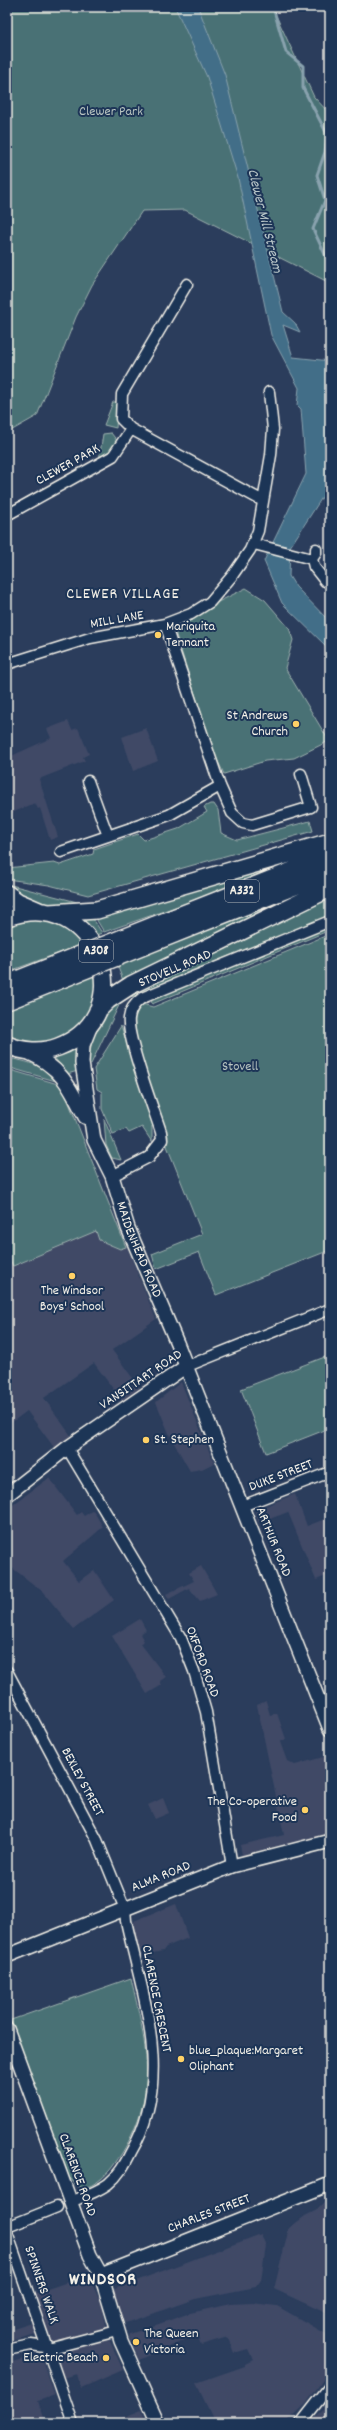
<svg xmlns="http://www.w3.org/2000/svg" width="337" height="2430" font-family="Dekko,sans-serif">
<rect width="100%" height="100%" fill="#2b3d5c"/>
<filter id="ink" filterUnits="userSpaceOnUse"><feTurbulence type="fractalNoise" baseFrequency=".025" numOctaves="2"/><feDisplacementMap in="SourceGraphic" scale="8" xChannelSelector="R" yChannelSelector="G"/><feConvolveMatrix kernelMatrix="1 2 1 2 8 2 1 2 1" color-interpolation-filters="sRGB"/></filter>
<g filter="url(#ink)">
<path fill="#3f4966" d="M68 721 72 730 78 728 89 754 83 757 85 761 39 779 58 837 50 840 40 808 38 809 35 803 7 815V758L51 738 47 729Z
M146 728 158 761 133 771 122 737Z
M7 1069 58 1084 65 1093 156 1319 112 1350 140 1388 122 1401 94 1363 44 1398 72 1437 56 1450 27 1411 7 1426Z
M181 1382 214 1463 202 1469 190 1471 170 1436 156 1402Z
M49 1478 77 1515 81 1512 84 1516 93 1510 103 1527 63 1561 79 1581 94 1570 114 1600 74 1629 42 1591 7 1564V1509Z
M295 1494 307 1526 330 1517V1584L326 1576 316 1580 288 1512 259 1523 255 1513 256 1510Z
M201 1566 217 1594 200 1601 189 1588 169 1599 166 1594 194 1581 189 1573Z
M140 1619 146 1630 140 1634 144 1641 141 1644 166 1677 160 1681 162 1685 147 1694 112 1636Z
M266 1701 270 1715 277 1713 279 1719 286 1739 280 1742 287 1761 295 1765 330 1755V1833L242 1855 240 1845 284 1835 257 1705Z
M163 1798 169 1813 155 1819 148 1805Z
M176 1904 188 1938 166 1947 163 1951 153 1953 151 1948 138 1951 132 1923 134 1921Z
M330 2197V2315L274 2289 289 2228 305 2216 317 2210Z
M261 2234 266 2246 261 2280 256 2287 195 2299 125 2323 121 2317 112 2290Z
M88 2275 102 2305 107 2330 50 2343 33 2294Z
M252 2303 277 2306 330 2336V2370L306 2404 286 2423H215L196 2383 245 2366V2364L253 2360 248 2349 234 2353 228 2337 201 2345 198 2337 187 2339 139 2360 129 2337 130 2334 190 2313 230 2304Z
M32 2323 36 2334 7 2342V2331Z
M107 2340 110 2341 123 2370 81 2388 77 2374 59 2379 52 2354Z
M41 2355 55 2395 38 2401 45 2423 7 2422V2363Z
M330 2397V2423H308L326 2408Z
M142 2410 146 2423H109L139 2411Z"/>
<path fill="#497175" stroke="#9eb1ae" d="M7 7H272L314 97 330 114V283L185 210 142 211 92 285 76 317 37 416 7 433Z
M113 402H118L116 428 104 425Z
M111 433 118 442 112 452 99 460 103 434Z
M246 588 265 600 289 628 293 640 285 668 329 741 294 758 265 761 224 774 214 753 176 635V629L212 605Z
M210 804H214L218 810 221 833 237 840 310 821 313 831 88 895 49 885 7 879V868L54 863 60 865 93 854 94 849 138 834 144 840 178 829 207 812 204 807Z
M329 848 204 897 104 932 93 914Z
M330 878 124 983 116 962Z
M7 884 85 904 70 907 29 901 7 887Z
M330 894V916L183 974 132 997 129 992Z
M90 914 102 933 96 935 81 916Z
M33 918C55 922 68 928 84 944L7 972V925Z
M330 925V930L152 1004 151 998Z
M330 934V1250L216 1295 199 1252 156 1269 152 1254 202 1234 167 1146 168 1136C159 1110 132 1041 135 1017 136 1012 139 1008 142 1004L153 1007Z
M95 971C101 1005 73 1048 34 1044 25 1043 16 1040 7 1038V1005Z
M122 999 91 1064 88 1065C92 1033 97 1020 122 999Z
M121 1026 155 1124 152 1126V1142L142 1127 129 1133 126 1129 113 1134 102 1109V1092L97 1089 94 1069Z
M76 1048 78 1071 67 1074 54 1057Z
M7 1058C27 1061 46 1066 59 1082L7 1067Z
M7 1069 58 1084 65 1093 126 1247 120 1249 99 1240 96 1231 13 1266 7 1253Z
M104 1119 121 1160 112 1158 106 1145Z
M330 1355V1428L266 1453 241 1389Z
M131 1978C146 2045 160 2090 122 2153 112 2168 103 2182 85 2188L77 2186 69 2177 11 2020Z"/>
<path fill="#426e88" stroke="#89a2ae" d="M175 7H198L225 75 283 312 295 323 300 332 283 325 293 357 330 361V485L290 547 289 576 296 587 330 622V650L282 603 264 561 306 474 301 409 297 405 299 388 271 335 238 178 207 77Z"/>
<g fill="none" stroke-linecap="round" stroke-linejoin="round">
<path stroke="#89a2ae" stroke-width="3" d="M273 7 286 52 303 66V88L327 134 325 152 317 175 325 200 313 229 330 265"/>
<defs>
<path id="minor" d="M131 429 263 501
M7 515 113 456 131 429 121 419 122 394 187 284
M254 544 312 559 314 567 325 581
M312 559 316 553V549
M165 624 220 786 232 813 243 823 252 825 311 807 301 774
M7 664 90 638 165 624 191 614 210 602 232 576 250 550 258 531 271 455 273 429 269 392
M88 781 108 836
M61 852 169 815 220 786
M112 1176 149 1157 162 1140 161 1132C154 1110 126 1037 129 1018 130 1009 135 1003 142 998L330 921
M185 1367 330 1309
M67 1448 181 1638 194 1671 206 1712 232 1866
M242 1506 330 1472
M7 1671 97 1840 125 1909 126 1921C143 1998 174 2079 131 2152 125 2164 119 2175 108 2184 97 2192 83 2197 70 2202
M7 2227 57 2207
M7 2232 73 2423
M7 2350 31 2345 52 2348 117 2331
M301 2423 330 2386"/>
<g id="tertiary">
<path id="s1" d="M91 1025 83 1045 82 1063 94 1140 112 1176 128 1228 177 1343 330 1729"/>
<path d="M27 1052C61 1067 69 1085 85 1117"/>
<path d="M7 1495 67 1448 185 1367"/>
<path d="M7 1956 232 1866 330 1841"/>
<path d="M7 2029 90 2255 101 2275 121 2341 158 2423"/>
<path d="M101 2275 330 2184"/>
</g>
<path id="primary" d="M7 894 18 902 39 911
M49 913 97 910 330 842
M7 917C97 884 144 1015 58 1047 42 1053 23 1052 7 1045
M153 926 330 856
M159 940 330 872
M98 1010 108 1000 131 985 330 888"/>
</defs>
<use href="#minor" stroke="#f4f1e8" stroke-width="13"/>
<use href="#tertiary" stroke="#f4f1e8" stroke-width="16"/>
<use href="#primary" stroke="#f4f1e8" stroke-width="20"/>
<use href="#minor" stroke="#1d3557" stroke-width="10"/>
<use href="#tertiary" stroke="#1d3557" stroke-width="13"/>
<use href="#primary" stroke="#1d3557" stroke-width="17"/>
<defs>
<path id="primary-bridge" d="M7 984 153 926
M7 1001 159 940"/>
</defs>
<use href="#primary-bridge" stroke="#f4f1e8" stroke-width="20" stroke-linecap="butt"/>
<use href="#primary-bridge" stroke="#1d3557" stroke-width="17"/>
</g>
</g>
<g fill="#ffd166" stroke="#1d3557" stroke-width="1.5">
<circle cx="158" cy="635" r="4"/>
<circle cx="296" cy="724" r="4"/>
<circle cx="72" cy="1276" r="4"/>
<circle cx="146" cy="1440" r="4"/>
<circle cx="305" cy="1810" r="4"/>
<circle cx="181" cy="2059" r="4"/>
<circle cx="136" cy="2342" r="4"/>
<circle cx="106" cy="2358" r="4"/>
</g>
<g text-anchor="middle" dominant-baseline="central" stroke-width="4" stroke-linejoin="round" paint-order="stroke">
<g fill="#1d3557" stroke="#b4b9bc" stroke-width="1">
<rect x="225" y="880" width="34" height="22" rx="3"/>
<rect x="79" y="940" width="34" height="22" rx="3"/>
</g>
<g font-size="13" font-weight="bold" fill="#f4f1e8">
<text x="242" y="891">A332</text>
<text x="96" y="951">A308</text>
</g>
<g font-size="14" fill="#b8c4c0" stroke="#1d3557">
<text x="111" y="112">Clewer Park</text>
<text x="240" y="1067">Stovell</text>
</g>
<g font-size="14" fill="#f4f1e8" stroke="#1d3557">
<text transform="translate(68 465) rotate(-29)">CLEWER PARK</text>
<text transform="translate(117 620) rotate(-10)">MILL LANE</text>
<text transform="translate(175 969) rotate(-23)">STOVELL ROAD</text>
<text stroke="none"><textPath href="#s1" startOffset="236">MAIDENHEAD ROAD</textPath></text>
<text transform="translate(141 1380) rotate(-34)">VANSITTART ROAD</text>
<text transform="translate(281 1476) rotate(-21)">DUKE STREET</text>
<text transform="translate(273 1542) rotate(68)">ARTHUR ROAD</text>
<text transform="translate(202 1662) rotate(70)">OXFORD ROAD</text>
<text transform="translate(82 1782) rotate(62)">BEXLEY STREET</text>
<text transform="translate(161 1877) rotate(-22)">ALMA ROAD</text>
<text transform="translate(156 1999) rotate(79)">CLARENCE CRESCENT</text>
<text transform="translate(77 2175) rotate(70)">CLARENCE ROAD</text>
<text transform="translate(209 2214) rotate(-21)">CHARLES STREET</text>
<text transform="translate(41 2285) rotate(71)">SPINNERS WALK</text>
</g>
<g font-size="14" fill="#f4f1e8" stroke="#1d3557" text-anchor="start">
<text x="166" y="627">Mariquita<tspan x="166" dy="16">Tennant</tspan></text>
<text x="288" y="716" text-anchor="end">St Andrews<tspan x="288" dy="16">Church</tspan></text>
<text x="72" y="1291" text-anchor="middle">The Windsor<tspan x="72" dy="16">Boys' School</tspan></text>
<text x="154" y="1440">St. Stephen</text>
<text x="297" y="1802" text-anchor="end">The Co-operative<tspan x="297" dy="16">Food</tspan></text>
<text x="189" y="2051">blue_plaque:Margaret<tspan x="189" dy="16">Oliphant</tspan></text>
<text x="144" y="2334">The Queen<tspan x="144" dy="16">Victoria</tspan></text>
<text x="98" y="2358" text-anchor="end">Electric Beach</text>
</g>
<g font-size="15" font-style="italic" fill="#b6c3c6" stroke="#1d3557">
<text transform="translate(264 221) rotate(76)">Clewer Mill Stream</text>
</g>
<g font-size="16" letter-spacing="1" fill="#f4f1e8" stroke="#1d3557">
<text x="123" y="594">CLEWER VILLAGE</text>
</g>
<g font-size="18" font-weight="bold" letter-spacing="1" fill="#f4f1e8" stroke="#1d3557">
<text x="103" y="2280">WINDSOR</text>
</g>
</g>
<rect width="337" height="2430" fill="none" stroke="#1d3557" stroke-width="24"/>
<rect x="12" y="12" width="313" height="2406" fill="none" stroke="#f4f1e8" stroke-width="1.5" filter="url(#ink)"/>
</svg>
